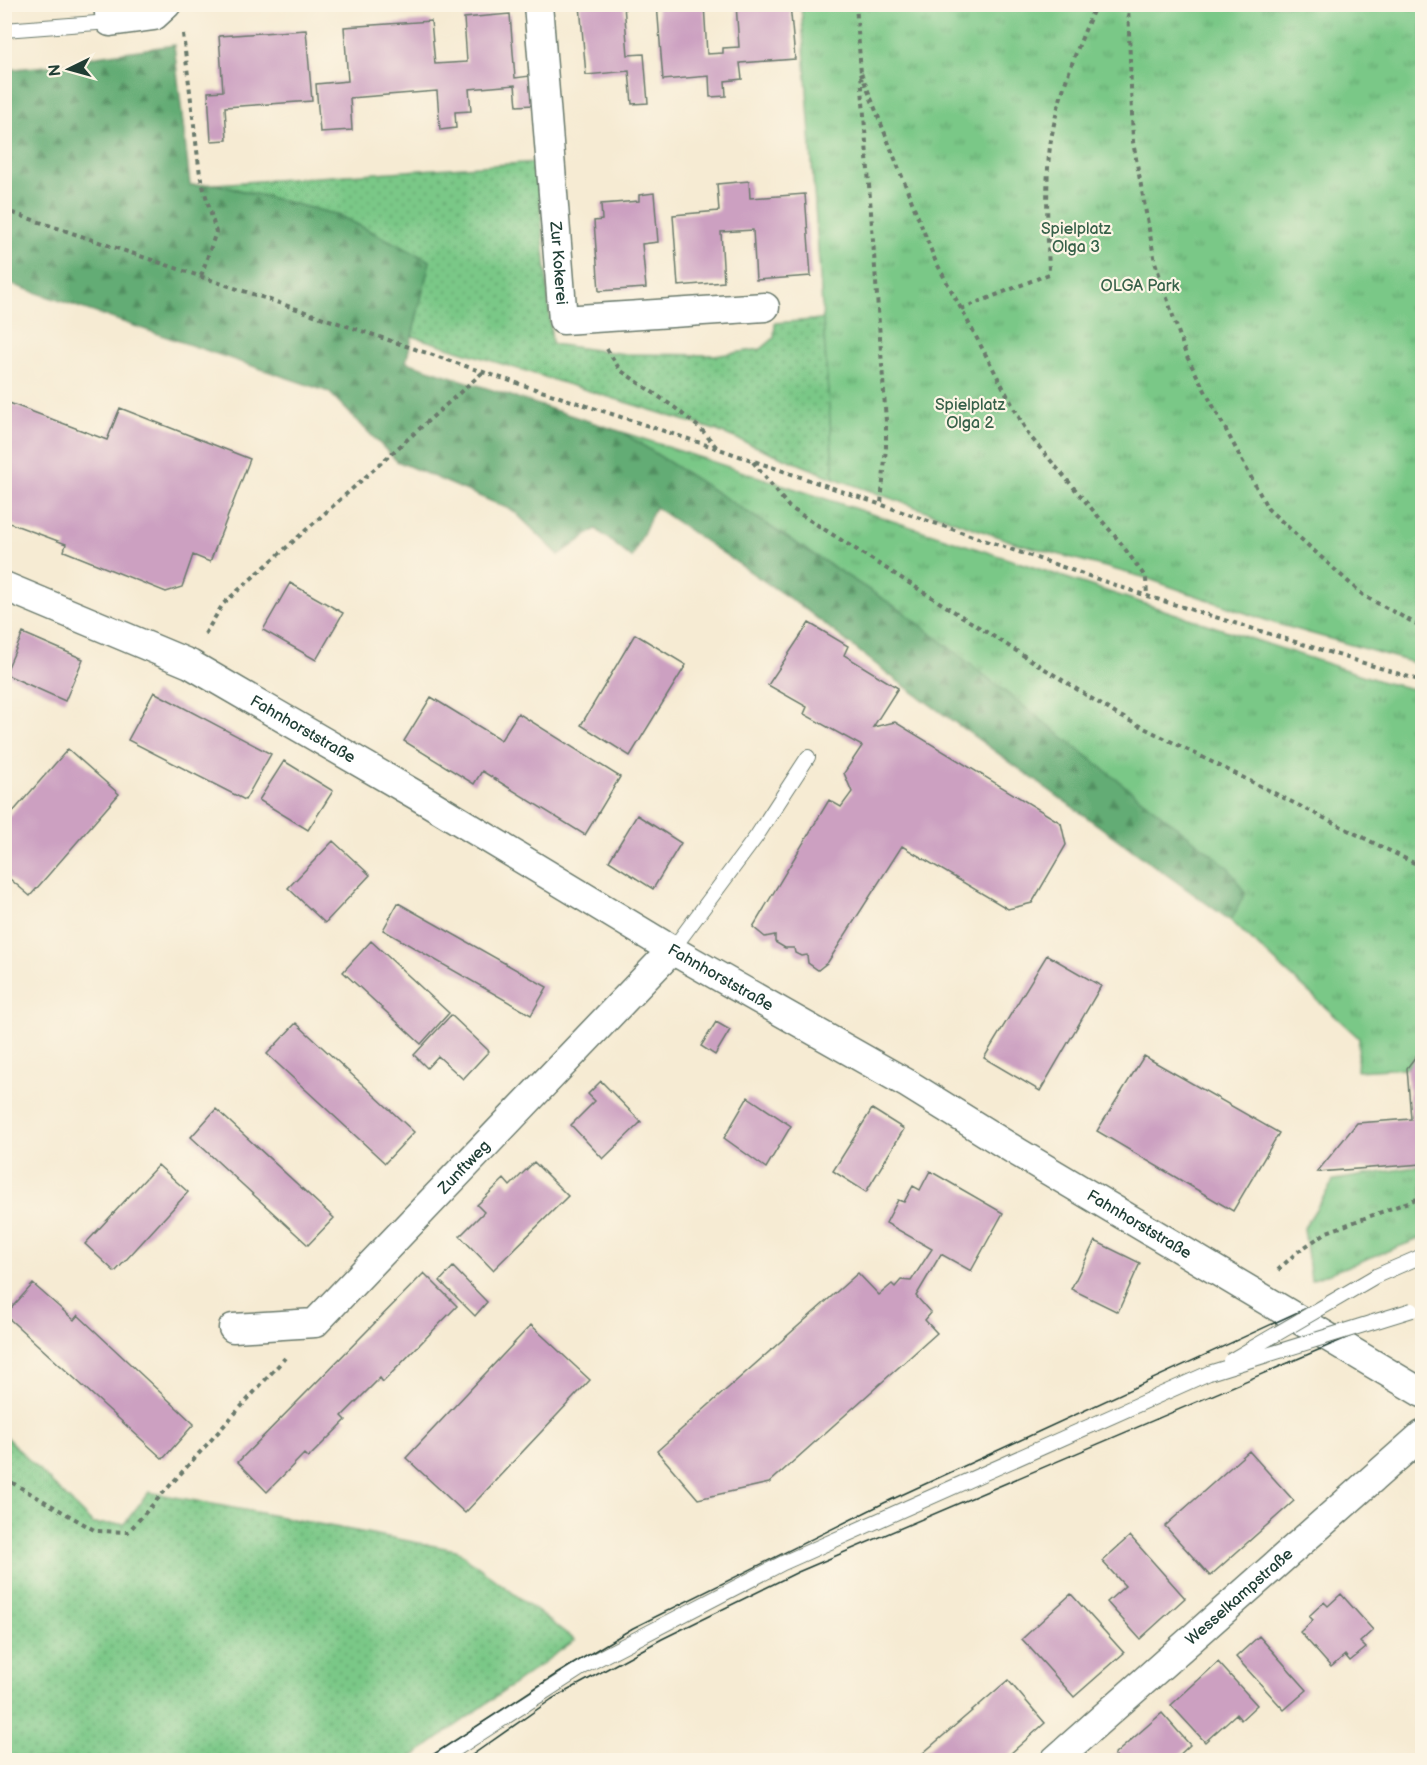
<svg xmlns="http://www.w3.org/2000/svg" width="1427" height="1765" font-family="'Balsamiq Sans',sans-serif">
<defs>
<pattern id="grass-dots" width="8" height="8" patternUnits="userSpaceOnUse" patternTransform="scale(1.5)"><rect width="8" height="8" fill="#7ac887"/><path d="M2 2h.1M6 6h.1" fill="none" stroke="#63a46f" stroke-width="1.8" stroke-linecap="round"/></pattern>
<pattern id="forest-firs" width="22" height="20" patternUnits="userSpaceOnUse" patternTransform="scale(1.5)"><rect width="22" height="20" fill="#63ac74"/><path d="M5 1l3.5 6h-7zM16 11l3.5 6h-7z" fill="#518d60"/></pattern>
<pattern id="park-tufts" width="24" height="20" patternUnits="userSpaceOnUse" patternTransform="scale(1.5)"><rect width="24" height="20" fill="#7ac887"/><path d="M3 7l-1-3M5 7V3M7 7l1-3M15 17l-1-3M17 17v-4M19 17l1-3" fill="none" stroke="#63a46f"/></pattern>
</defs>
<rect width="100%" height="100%" fill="#fcf5e5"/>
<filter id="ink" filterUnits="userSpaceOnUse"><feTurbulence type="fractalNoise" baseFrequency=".0167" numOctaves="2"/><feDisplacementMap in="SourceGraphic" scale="12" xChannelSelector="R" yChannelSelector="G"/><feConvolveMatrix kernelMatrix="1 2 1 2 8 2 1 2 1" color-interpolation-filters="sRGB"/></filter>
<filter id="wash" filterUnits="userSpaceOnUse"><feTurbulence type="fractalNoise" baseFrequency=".008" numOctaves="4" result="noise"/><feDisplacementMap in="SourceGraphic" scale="24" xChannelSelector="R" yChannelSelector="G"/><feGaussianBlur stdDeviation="1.35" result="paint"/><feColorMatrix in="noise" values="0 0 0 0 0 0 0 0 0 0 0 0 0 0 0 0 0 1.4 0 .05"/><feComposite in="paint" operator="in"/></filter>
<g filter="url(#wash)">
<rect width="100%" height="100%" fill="#f6ebd3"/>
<path fill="url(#grass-dots)" stroke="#4c825e" stroke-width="1.5" d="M537 162 552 344 625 354 720 355 761 349 774 338 775 323 824 319 834 478 715 430 412 336 430 261 338 215 215 184Z
M5 1436 93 1524H124L149 1492 456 1550 575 1640 408 1760H5Z"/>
<path fill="url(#forest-firs)" stroke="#417454" stroke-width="1.5" d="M174 45 190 185 215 184 338 215 430 261 406 362 622 432 904 612 1228 867 1245 893 1231 921 896 680 805 609 655 507 632 558 596 529 559 555 514 511 397 461 329 392 5 282V70L68 64 97 56Z"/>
<path fill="url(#park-tufts)" stroke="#4c825e" stroke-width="1.5" d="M801 5H1422V665L1274 623 1146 578 1013 542 834 478Z
M622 432 1383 682 1422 691V1048L1407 1068 1357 1071 1359 1038 1231 921 1245 893 1228 867 904 612Z
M1422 1166V1238L1311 1280 1304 1228 1334 1180Z"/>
<g id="blocks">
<path fill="#cca0c1" d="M657 4H704L707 54 723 53V48L739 47 736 4H790L795 59 740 63 742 79 725 81 726 96 710 97 709 76 663 80Z
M580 5H624L628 55 644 54 648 103 632 104 629 71 586 75Z
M510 14 515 78 530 76 533 105 517 106 515 85 469 89 471 111 455 112 456 128 440 130 437 91 350 98 352 130 320 132 316 84 348 81 344 27 431 21 435 64 467 62 464 18Z
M306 30 312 101 225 107 227 140 211 141 208 92 223 91 219 36Z
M749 181 750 198 805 194 811 276 756 280 753 230 721 232 724 282 678 286 673 215 719 211 717 184Z
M654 193 658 242 642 244 646 288 599 291 594 221 602 220 601 204 639 201V195Z
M4 401 107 440 120 408 250 459 210 562 193 555 182 587 166 592 64 551 66 544 4 521Z
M290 583 343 613 316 660 263 630Z
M809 623 848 646 844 655 898 688 873 727 895 722 1061 823 1066 845 1032 903 1008 909 902 846 828 962 818 970 808 963 807 955 801 956 795 953 794 948H785L775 942V935L765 937 753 927 829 800 841 807 852 792 844 773 862 746 804 714 807 707 768 685Z
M23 633 83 659 65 701 5 674Z
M635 634 686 665 630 756 581 725Z
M154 692 271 754 245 800 128 740Z
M431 697 501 740 518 713 620 777 585 835 482 771 474 784 404 741Z
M68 749 119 794 30 896 4 874V822Z
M284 761 333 791 308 830 259 800Z
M637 815 681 843 653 889 609 861Z
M333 841 370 875 325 923 288 888Z
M398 903 547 987 531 1015 383 930Z
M371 941 449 1013 421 1044 343 972Z
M1047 955 1101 986 1040 1091 984 1058Z
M451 1015 489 1051 463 1079 438 1056 427 1068 414 1055Z
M716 1022 730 1030 715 1055 701 1046Z
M296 1023 414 1132 385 1163 267 1054Z
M1422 1048V1164L1317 1172 1357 1123 1411 1119 1407 1068Z
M1144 1056 1279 1133 1233 1211 1097 1131Z
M601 1081 641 1122 603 1159 571 1125 595 1101 588 1094Z
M748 1097 791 1126 766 1168 724 1138Z
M216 1109 334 1218 308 1245 191 1137Z
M872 1109 904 1129 866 1192 833 1171Z
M534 1162 568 1196 493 1270 460 1236 484 1212 477 1205 504 1179 510 1186Z
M158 1165 188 1192 115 1272 85 1244Z
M930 1171 1003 1213 971 1271 941 1254 916 1296 931 1313 925 1320 937 1333 769 1483 698 1499 657 1451 858 1273 879 1295 892 1284 895 1287 901 1280 911 1281 932 1249 886 1223 898 1200 904 1202 913 1186 920 1190Z
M1095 1241 1140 1263 1118 1312 1071 1289Z
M453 1267 487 1302 475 1316 440 1281Z
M424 1273 457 1306 383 1382 380 1378 342 1416 346 1420 308 1458 304 1454 267 1492 238 1462Z
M33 1284 74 1320 78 1315 194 1424 163 1459 5 1315Z
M531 1325 590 1380 465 1513 406 1458Z
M1249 1451 1294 1501 1210 1576 1165 1526Z
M1130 1536 1185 1598 1140 1639 1107 1602 1125 1586 1102 1561Z
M1071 1594 1124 1653 1074 1697 1022 1639Z
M1341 1594 1373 1630 1360 1642 1366 1648 1350 1661 1345 1655 1331 1667 1300 1632 1313 1620 1309 1616 1324 1602 1328 1606Z
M1259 1636 1307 1690 1284 1710 1236 1657Z
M1218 1662 1257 1705 1241 1720 1236 1714 1205 1742 1171 1705Z
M1008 1680 1045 1723 1010 1754 1002 1760H915Z
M1162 1713 1190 1745 1174 1760H1119L1114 1755Z"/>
</g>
</g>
<g filter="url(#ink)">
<use href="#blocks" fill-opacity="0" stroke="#6a7a6c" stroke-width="1.5"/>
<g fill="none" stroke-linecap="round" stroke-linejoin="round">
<defs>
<path id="service" d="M4 30 110 22
M672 950 756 837 808 757
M1376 1276 1422 1256
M439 1760 586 1665 783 1563 1209 1373"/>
<g id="minor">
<path d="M108 4 110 22 154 16 167 4"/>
<path id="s1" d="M538 4 563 320 765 307"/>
<path id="s2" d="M4 586 190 664 428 802 672 950 908 1084 1019 1153 1422 1393"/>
<path id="s3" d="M233 1328 315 1323 672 950"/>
<path id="s4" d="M1055 1760 1422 1435"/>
</g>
</defs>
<use href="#service" stroke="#6a7a6c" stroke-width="16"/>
<use href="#minor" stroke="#6a7a6c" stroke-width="31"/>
<path stroke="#6a7a6c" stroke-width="4" stroke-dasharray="4.5 4.5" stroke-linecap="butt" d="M856 4 886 421V447L881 504
M1128 4 1133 142 1155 262 1186 355 1268 509 1364 596 1422 627
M183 34 200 175 216 232 201 276
M861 73 935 260 1028 434 1120 542 1146 578 1147 596
M4 210 483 372 719 449 1147 596 1422 681
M961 309 1049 274C1048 239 1046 203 1048 168 1051 111 1074 56 1096 4
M607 349 620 370 674 407 701 429 718 449
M753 462 789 507 1116 714 1422 867
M205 634 223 604 483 372
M1278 1270 1297 1252 1327 1232 1422 1197
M4 1478 96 1531 128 1532 285 1358"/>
<use href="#service" stroke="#fff" stroke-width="14"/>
<use href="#minor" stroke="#fff" stroke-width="28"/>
<path stroke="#1f3d34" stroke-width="1.5" d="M425 1760 558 1673 633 1628 884 1503 1376 1276
M465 1760 552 1699 662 1639 798 1572 1412 1310"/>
<defs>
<path id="service-bridge" d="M1230 1361 1376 1276
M1209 1373 1412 1310"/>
</defs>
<use href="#service-bridge" stroke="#6a7a6c" stroke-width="16" stroke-linecap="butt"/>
<use href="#service-bridge" stroke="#fff" stroke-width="14"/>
</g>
</g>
<g text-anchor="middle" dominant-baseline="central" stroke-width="4.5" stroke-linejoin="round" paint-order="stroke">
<g font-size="16" fill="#366049" stroke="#fcf5e5">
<text x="1076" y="229">Spielplatz<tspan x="1076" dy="18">Olga 3</tspan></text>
<text x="1140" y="286">OLGA Park</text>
<text x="970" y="405">Spielplatz<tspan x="970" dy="18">Olga 2</tspan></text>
</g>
<g font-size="16" fill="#1f3d34" stroke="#fcf5e5">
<text stroke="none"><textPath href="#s1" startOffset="260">Zur Kokerei</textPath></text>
<text stroke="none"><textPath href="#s2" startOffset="332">Fahnhorststraße</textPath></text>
<text stroke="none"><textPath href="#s2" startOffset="818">Fahnhorststraße</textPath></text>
<text stroke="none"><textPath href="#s3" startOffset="298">Zunftweg</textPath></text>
<text stroke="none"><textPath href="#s2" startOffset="1304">Fahnhorststraße</textPath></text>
<text stroke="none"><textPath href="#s4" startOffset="246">Wesselkampstraße</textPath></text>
</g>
</g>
<rect width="1427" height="1765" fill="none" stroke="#fcf5e5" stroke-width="24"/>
<g transform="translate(69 69) rotate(265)" stroke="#fcf5e5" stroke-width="4.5" paint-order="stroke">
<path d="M0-4.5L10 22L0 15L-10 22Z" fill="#1f3d34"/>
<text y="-9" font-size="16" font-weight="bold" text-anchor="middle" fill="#1f3d34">N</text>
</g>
</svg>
